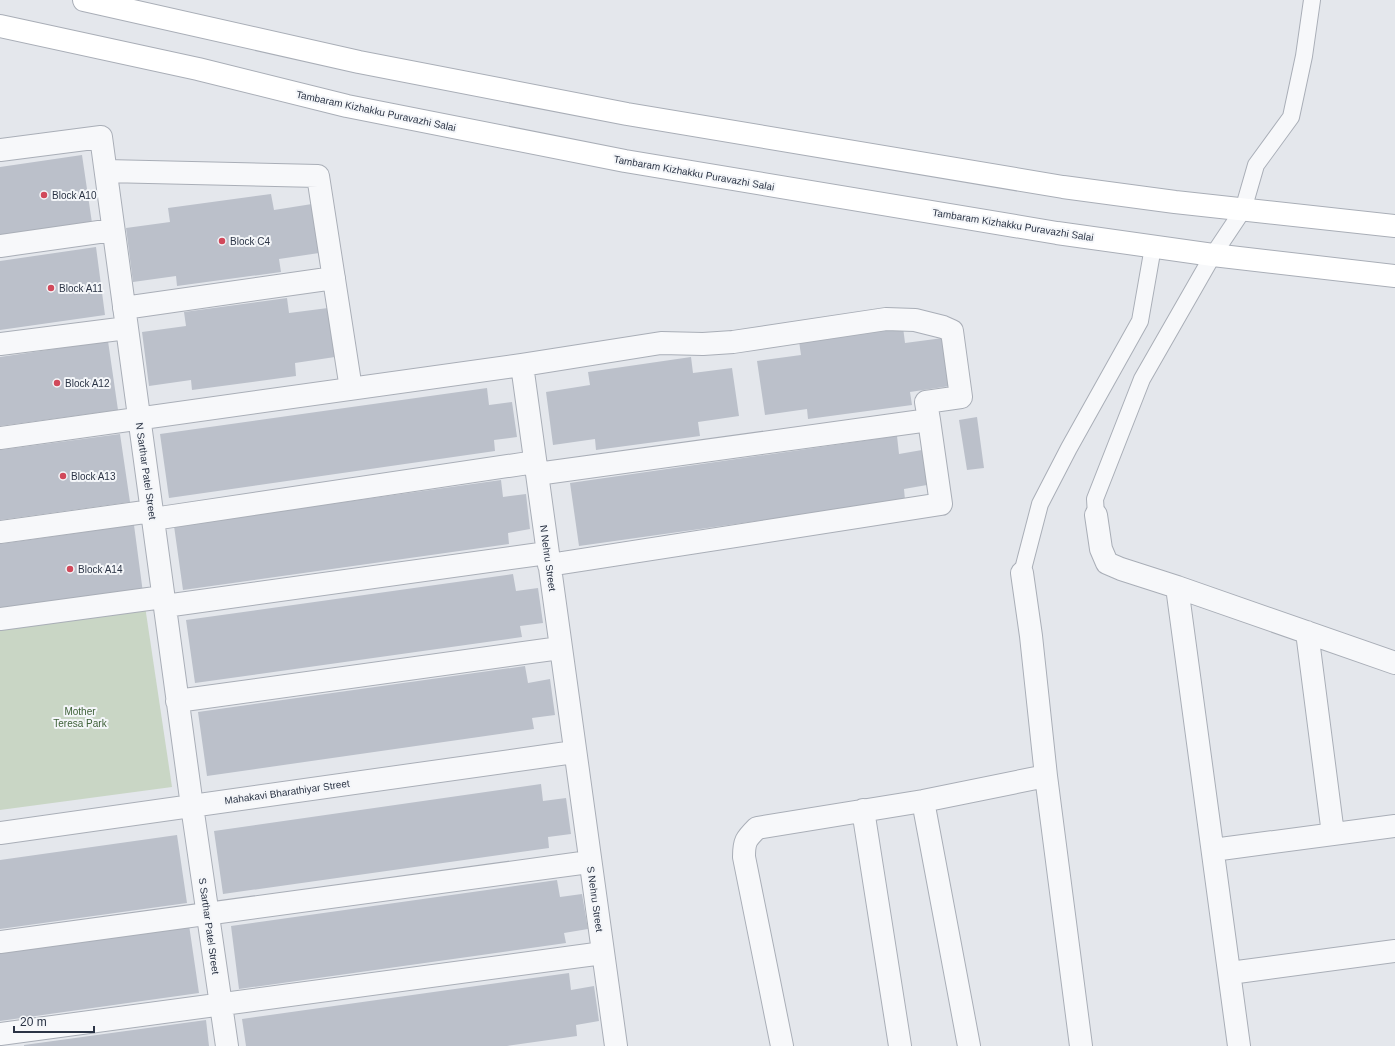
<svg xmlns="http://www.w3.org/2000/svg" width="1395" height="1046" font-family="Helvetica,sans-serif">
<rect width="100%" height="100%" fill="#e4e7ec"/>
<path fill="#c9d6c5" d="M145 606 172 787 0 810V626Z"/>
<path fill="#bbc0ca" d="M82 155 92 223 0 236V167Z
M271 194 274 210 312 204 319 253 279 259 281 272 177 286 176 276 133 282 126 228 170 222 168 208Z
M96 247 105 315 0 330V261Z
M287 298 289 313 328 308 335 357 295 363 296 376 192 390 191 380 149 386 142 332 186 326 184 312Z
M903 327 905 343 943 338 950 386 910 392 912 405 808 419 807 409 765 415 757 361 801 355 799 341Z
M108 341 118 410 0 426V357Z
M691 357 693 373 732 368 739 416 698 422 700 436 596 450 595 439 553 445 546 392 590 385 588 372Z
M487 388 489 405 512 402 517 437 494 440 495 451 169 498 160 434Z
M977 417 984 468 967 470 959 420Z
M120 434 130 502 0 520V450Z
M897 436 899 454 922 450 927 485 904 489 905 500 579 546 570 483Z
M501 480 503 497 526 494 530 529 508 533 509 544 183 590 174 526Z
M134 525 143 593 0 613V544Z
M513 574 516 591 538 588 543 623 520 626 522 637 195 683 186 620Z
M525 666 528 683 550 679 555 715 532 718 534 729 207 776 198 712Z
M541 784 543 801 566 798 571 834 548 837 549 848 223 894 214 831Z
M177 835 187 903 0 929V860Z
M557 880 560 897 582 894 588 929 564 933 566 943 239 989 231 926Z
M189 925 199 993 0 1021V951Z
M569 973 571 990 594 986 599 1021 576 1025 577 1036 507 1046H246L242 1019Z
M206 1020 209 1046H24V1045Z"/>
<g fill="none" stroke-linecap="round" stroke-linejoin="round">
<defs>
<path id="service" d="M1096 515 1095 499 1142 379 1213 255 1243 210 1256 165 1291 117 1304 56 1312 0
M1022 573 1040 504 1069 448 1140 321 1153 247"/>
<path id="minor" d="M0 150 101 137 192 806 227 1046
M106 171 318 176 351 389
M0 246 113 230
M124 308 334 278
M0 344 127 328
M522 365 616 1046
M0 438 522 365 661 343 703 344 733 342 886 319 915 320 943 327 952 331 961 397 926 402 929 420
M537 474 929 420 941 504 549 565
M1096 515 1101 549 1107 563 1121 569 1177 587 1395 663
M153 519 535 462
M0 532 152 511
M1022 573 1031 636 1046 776
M1177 587 1239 1046
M165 606 547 553
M0 619 163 597
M1307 632 1333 834
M177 701 560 648
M923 801 969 1046
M863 810 900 1046
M0 833 574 752
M1213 850 1395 826
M0 942 589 862
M1230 973 1395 951
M0 1034 603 953
M782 1046 744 857C744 841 746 839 757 828L923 801 1046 776 1081 1046"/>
<path id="secondary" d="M84 0 359 62 627 114 1063 187 1175 202 1395 226
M0 26 198 69 347 106 625 161 1057 233 1213 255 1395 276"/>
</defs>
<use href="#service" stroke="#a9aeb7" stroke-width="18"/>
<use href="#minor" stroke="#a9aeb7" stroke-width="24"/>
<use href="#secondary" stroke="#a9aeb7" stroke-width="24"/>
<use href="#service" stroke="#f7f8fa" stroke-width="16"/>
<use href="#minor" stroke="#f7f8fa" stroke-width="22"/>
<use href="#secondary" stroke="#fff" stroke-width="22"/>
</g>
<g fill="#d1495b" stroke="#f4f6f9" stroke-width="1.5">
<circle cx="44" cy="195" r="4"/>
<circle cx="222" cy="241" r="4"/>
<circle cx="51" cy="288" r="4"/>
<circle cx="57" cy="383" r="4"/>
<circle cx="63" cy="476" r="4"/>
<circle cx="70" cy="569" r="4"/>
</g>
<g text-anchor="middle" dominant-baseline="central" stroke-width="4" stroke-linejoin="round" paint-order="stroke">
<g font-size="10" fill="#2b3445" stroke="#f4f6f9">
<text transform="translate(376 111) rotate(12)">Tambaram Kizhakku Puravazhi Salai</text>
<text transform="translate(694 173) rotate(10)">Tambaram Kizhakku Puravazhi Salai</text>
<text transform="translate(1013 225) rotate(9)">Tambaram Kizhakku Puravazhi Salai</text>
<text transform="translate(146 471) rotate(82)">N Sarthar Patel Street</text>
<text transform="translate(548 558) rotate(82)">N Nehru Street</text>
<text transform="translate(287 792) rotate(-8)">Mahakavi Bharathiyar Street</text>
<text transform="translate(595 899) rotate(82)">S Nehru Street</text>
<text transform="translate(209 926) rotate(82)">S Sarthar Patel Street</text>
</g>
<g font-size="10" fill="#2b3445" stroke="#f4f6f9" text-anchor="start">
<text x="52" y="195">Block A10</text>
<text x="230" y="241">Block C4</text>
<text x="59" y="288">Block A11</text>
<text x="65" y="383">Block A12</text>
<text x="71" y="476">Block A13</text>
<text x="78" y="569">Block A14</text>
</g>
<g font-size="10" fill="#3f6138" stroke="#f4f6f9">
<text x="80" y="711">Mother<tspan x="80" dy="12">Teresa Park</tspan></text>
</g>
</g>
<path d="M14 1026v6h80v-6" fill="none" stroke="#2b3445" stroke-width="2"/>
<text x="20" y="1026" font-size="12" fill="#2b3445" stroke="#f4f6f9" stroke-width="3" paint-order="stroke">20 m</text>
</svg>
